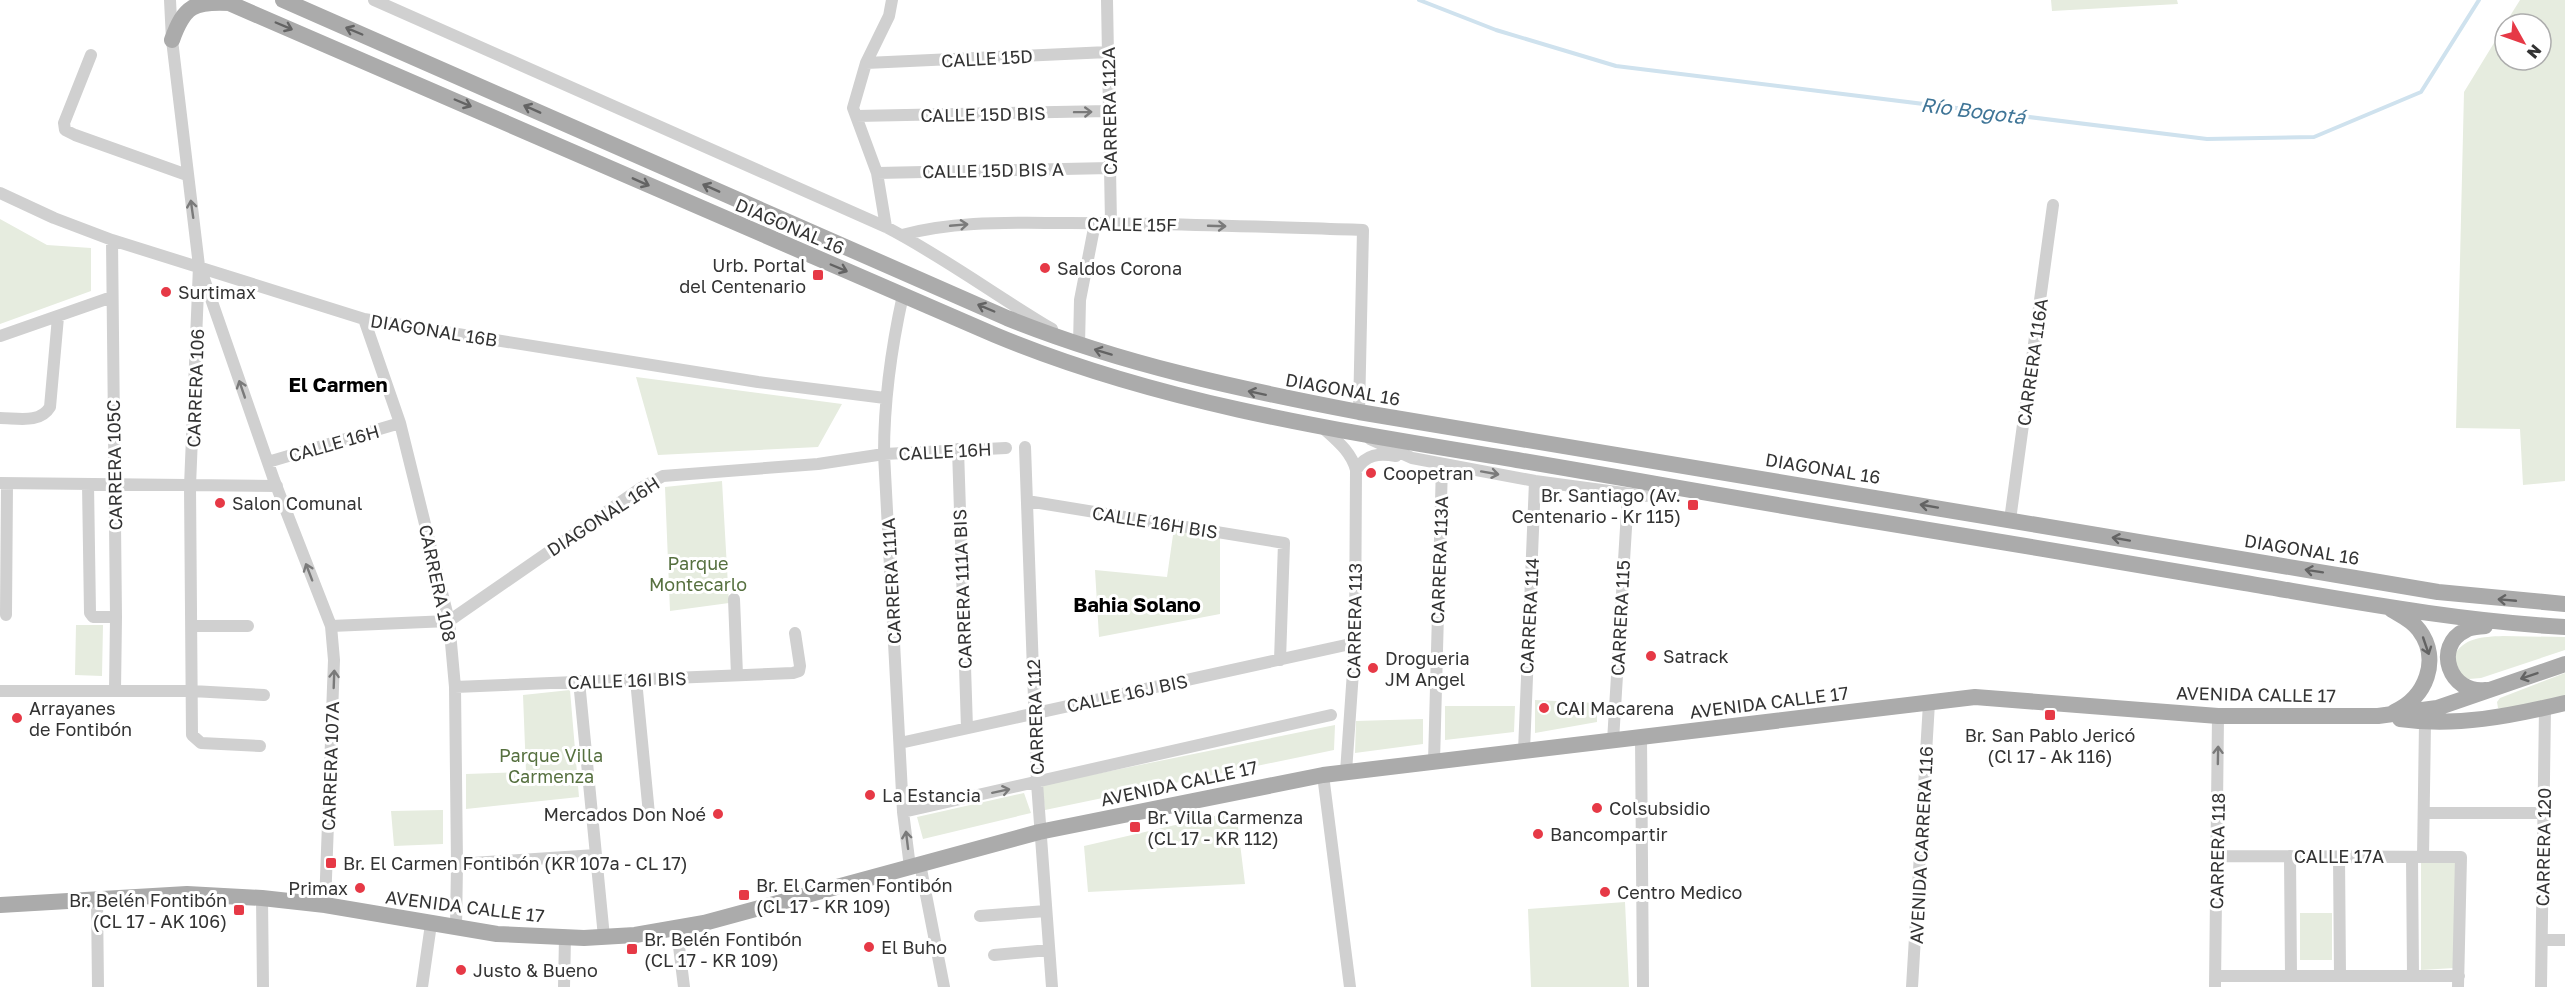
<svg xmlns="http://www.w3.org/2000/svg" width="2565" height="987" font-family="'Golos Text',sans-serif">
<rect width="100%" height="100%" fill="#fff"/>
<path fill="#e6ecdf" d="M2051 0H2177L2178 4 2052 11Z
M2520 0H2565V481L2523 485 2520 429 2456 428 2464 92 2505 25V60H2541V24H2505Z
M0 219 47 245 91 248V291L0 324Z
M636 377 842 404 818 447 658 455Z
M722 481 729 603 670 611 665 487Z
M1174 528 1220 535V614L1099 637 1095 570 1167 577Z
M76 625H103L102 676 75 675Z
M2503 636 2565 637V650L2481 678 2469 679 2462 676 2453 657C2464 637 2482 637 2503 636Z
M2565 673V696L2505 709 2498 708 2497 702 2500 698Z
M570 690 579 797 466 809V774L526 772 523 695Z
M1535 700 1597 703V722L1535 733Z
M1445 706H1515L1514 732 1445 740Z
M1423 719V744L1355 753 1356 721Z
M1335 725 1334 750 1045 810 1042 785Z
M1024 793 1031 813 923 839 917 817Z
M443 810V844L394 846 391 811Z
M1236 811 1245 884 1088 892 1084 846Z
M2421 862H2457L2454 968 2421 970Z
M1625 902 1629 987H1531L1528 909Z
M2300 913H2332V960H2300Z"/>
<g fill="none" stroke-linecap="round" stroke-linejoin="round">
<path stroke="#cfe2ee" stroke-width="4" d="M1419 0 1496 30 1616 66 2207 139 2314 137 2421 92 2479 0"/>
<path stroke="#d0d0d0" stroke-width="12" d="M170 0 172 40 199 266 190 486 192 735 201 743 260 746
M374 0 886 227C944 257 996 296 1052 329
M1107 0 1111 223
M91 55 64 123 65 130 75 135 187 175
M866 63 1108 52
M856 116 1109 111
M877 173 1110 168
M0 193 54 218 112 240 364 319 758 382 885 398
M886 227 877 173 853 108 866 63 889 16 892 0
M902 235C957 220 1014 223 1070 223 1168 223 1265 227 1363 230L1359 412
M112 240 116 617 115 691
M202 273 274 480 331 626 334 660 325 905
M903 295C891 349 884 400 884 454L903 812 910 867
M364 319 400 423 449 621 455 687 457 864 456 928
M0 336 112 297
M1075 342 1079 345 1080 300 1095 223
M0 418C17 418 40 424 50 407L58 317
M1322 427C1336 440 1351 451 1356 470L1355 643 1346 772
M1370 439 1412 458 1535 481 1646 496 1678 489
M1025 447 1037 783 1052 987
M958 449 967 728
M268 462 400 423
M1356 470C1366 454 1379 453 1396 456
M0 483 277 486
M88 484 90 613 93 617H116
M1027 501 1284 543 1280 660
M2010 520 2053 205
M734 599 737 675
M6 615 7 484
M193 626H248
M331 626 449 621 641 488 663 476 818 464 884 454 1006 448
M636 680 649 814
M579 681 604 937
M455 687 793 673 799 671 800 666 795 633
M0 691H192L264 695
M1641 737 1643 987
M1613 741 1628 495
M900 743 1355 643
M1524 751 1535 481
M1434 762 1442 465
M1323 775 1350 987
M903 812 1331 715
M2424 813H2544
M2217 856 2461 857 2458 987
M2290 856 2291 976
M2339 856 2340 976
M2412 857 2413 976
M2423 857 2425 723
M457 864 596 855
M920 864 944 987
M262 898 263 987
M97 899 98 987
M980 916 1046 911
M677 930 684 987
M2542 940H2565
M994 955 1049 950
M2215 976H2459
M422 987 431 924
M564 987 565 937
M1912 987 1929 703
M2215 987 2218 716
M2541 987 2545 708"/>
<path stroke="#ababab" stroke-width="16" d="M222 0 995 335C1161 404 1340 431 1517 460 1636 480 1755 502 1874 521 1996 541 2117 561 2239 582 2347 600 2455 621 2565 627
M283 0 1007 318C1121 364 1239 389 1359 412L2349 577 2438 592 2565 604
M172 40C184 6 194 1 230 3
M2392 610C2402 616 2412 620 2419 630 2441 659 2426 698 2394 712
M2485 626C2479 627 2471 627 2466 630 2432 646 2450 695 2486 690
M2400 719C2456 727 2511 716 2565 703
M0 905 187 894 262 898 325 905 497 934 584 938 635 935 704 923 1039 832 1323 775 1975 697 2218 716H2378L2437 708 2565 664"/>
</g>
<defs><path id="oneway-shaft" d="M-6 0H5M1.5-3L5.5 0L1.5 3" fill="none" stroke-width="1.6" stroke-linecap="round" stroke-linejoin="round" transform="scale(1.5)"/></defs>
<g stroke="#636363">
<use href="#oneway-shaft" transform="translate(284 26) rotate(23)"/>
<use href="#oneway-shaft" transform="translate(354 31) rotate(-157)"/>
<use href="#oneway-shaft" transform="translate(463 103) rotate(23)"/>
<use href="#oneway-shaft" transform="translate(532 109) rotate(-156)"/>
<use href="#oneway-shaft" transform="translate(641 182) rotate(24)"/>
<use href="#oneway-shaft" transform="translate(711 188) rotate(-156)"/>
<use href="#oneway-shaft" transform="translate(839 268) rotate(23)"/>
<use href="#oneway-shaft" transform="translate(986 308) rotate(-157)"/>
<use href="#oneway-shaft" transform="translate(1103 352) rotate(-163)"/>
<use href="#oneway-shaft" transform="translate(1257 393) rotate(-168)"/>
<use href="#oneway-shaft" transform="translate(1929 506) rotate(-170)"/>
<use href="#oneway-shaft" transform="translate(2121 539) rotate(-170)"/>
<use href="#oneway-shaft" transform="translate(2314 571) rotate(-171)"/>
<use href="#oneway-shaft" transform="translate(2507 600) rotate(-175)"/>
<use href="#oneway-shaft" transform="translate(2426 646) rotate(71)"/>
<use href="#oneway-shaft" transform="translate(2529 676) rotate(161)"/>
</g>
<g stroke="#7a7a7a">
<use href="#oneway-shaft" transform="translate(1083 112) rotate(-1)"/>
<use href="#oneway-shaft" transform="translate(192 209) rotate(-98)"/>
<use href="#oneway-shaft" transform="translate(959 225) rotate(-5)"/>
<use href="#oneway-shaft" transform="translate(1217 226) rotate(2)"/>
<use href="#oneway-shaft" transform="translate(242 389) rotate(-109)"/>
<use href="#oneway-shaft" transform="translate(1490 473) rotate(10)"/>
<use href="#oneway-shaft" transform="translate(309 572) rotate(-111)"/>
<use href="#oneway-shaft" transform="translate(334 679) rotate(-88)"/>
<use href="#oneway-shaft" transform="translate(2218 755) rotate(-89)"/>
<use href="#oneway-shaft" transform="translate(1001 791) rotate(-12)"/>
<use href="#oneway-shaft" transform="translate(907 840) rotate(-97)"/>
</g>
<g fill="#e63946" stroke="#fff" stroke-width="2">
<circle cx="1045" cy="268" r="6"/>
<rect x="812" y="269" width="12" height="12" rx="3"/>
<circle cx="166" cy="292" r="6"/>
<circle cx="1371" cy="473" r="6"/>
<circle cx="220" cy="503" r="6"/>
<rect x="1687" y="499" width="12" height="12" rx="3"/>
<circle cx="1651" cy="656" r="6"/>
<circle cx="1373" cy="668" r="6"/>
<circle cx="1544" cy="708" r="6"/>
<rect x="2044" y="709" width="12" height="12" rx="3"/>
<circle cx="17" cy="718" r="6"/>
<circle cx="870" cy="795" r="6"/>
<circle cx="1597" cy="808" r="6"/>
<circle cx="718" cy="814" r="6"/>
<rect x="1129" y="821" width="12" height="12" rx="3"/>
<circle cx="1538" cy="834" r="6"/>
<rect x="325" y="857" width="12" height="12" rx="3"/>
<circle cx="360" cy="888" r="6"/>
<circle cx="1605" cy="892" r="6"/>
<rect x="738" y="889" width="12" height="12" rx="3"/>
<rect x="233" y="904" width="12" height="12" rx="3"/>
<circle cx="869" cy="947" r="6"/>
<rect x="626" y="943" width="12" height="12" rx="3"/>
<circle cx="461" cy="970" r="6"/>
</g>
<g text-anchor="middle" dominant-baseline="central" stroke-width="6" stroke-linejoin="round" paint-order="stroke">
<g font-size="18" fill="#333" stroke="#fff">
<text transform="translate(987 58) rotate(-3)">CALLE 15D</text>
<text transform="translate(1109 111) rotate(-91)">CARRERA 112A</text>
<text transform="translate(983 114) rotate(-1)">CALLE 15D BIS</text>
<text transform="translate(993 170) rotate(-1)">CALLE 15D BIS A</text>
<text transform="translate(1132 224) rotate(1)">CALLE 15F</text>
<text transform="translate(790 226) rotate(23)">DIAGONAL 16</text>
<text transform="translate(434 330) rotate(9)">DIAGONAL 16B</text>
<text transform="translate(2032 362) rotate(-82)">CARRERA 116A</text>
<text transform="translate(195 388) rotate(-88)">CARRERA 106</text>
<text transform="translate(1343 389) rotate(10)">DIAGONAL 16</text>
<text transform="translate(334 443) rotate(-16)">CALLE 16H</text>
<text transform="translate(945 451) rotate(-3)">CALLE 16H</text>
<text transform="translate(114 465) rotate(-91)">CARRERA 105C</text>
<text transform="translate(1823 468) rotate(9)">DIAGONAL 16</text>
<text transform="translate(603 516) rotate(-33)">DIAGONAL 16H</text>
<text transform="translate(1155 522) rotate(9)">CALLE 16H BIS</text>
<text transform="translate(2302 549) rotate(9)">DIAGONAL 16</text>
<text transform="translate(1439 560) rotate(-88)">CARRERA 113A</text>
<text transform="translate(891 581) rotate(-93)">CARRERA 111A</text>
<text transform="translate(438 583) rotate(78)">CARRERA 108</text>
<text transform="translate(962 589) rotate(-92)">CARRERA 111A BIS</text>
<text transform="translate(1529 616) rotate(-87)">CARRERA 114</text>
<text transform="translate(1620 618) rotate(-87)">CARRERA 115</text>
<text transform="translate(1354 621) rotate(-89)">CARRERA 113</text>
<text transform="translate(627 680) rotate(-2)">CALLE 16I BIS</text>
<text transform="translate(1127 693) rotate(-12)">CALLE 16J BIS</text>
<text transform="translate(2256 694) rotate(1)">AVENIDA CALLE 17</text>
<text transform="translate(1769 702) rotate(-7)">AVENIDA CALLE 17</text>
<text transform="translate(1035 717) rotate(-92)">CARRERA 112</text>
<text transform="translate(330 766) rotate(-88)">CARRERA 107A</text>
<text transform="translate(1179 783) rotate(-12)">AVENIDA CALLE 17</text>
<text transform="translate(1921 845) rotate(-87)">AVENIDA CARRERA 116</text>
<text transform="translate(2543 847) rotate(-89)">CARRERA 120</text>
<text transform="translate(2217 851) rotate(-89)">CARRERA 118</text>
<text x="2339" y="856">CALLE 17A</text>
<text transform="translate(465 906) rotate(7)">AVENIDA CALLE 17</text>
</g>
<g font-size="18" fill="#333" stroke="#fff" text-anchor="start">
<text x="806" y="265" text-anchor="end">Urb. Portal<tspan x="806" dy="21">del Centenario</tspan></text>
<text x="1057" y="268">Saldos Corona</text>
<text x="178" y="292">Surtimax</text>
<text x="1383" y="473">Coopetran</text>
<text x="1681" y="495" text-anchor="end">Br. Santiago (Av.<tspan x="1681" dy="21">Centenario - Kr 115)</tspan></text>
<text x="232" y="503">Salon Comunal</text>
<text x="1663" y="656">Satrack</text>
<text x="1385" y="658">Drogueria<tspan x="1385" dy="21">JM Angel</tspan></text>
<text x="29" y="708">Arrayanes<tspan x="29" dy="21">de Fontibón</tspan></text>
<text x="1556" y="708">CAI Macarena</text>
<text x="2050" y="735" text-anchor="middle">Br. San Pablo Jericó<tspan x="2050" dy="21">(Cl 17 - Ak 116)</tspan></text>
<text x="882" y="795">La Estancia</text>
<text x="1609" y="808">Colsubsidio</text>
<text x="706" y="814" text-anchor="end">Mercados Don Noé</text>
<text x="1147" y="817">Br. Villa Carmenza<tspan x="1147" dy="21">(CL 17 - KR 112)</tspan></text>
<text x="1550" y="834">Bancompartir</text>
<text x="343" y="863">Br. El Carmen Fontibón (KR 107a - CL 17)</text>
<text x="756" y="885">Br. El Carmen Fontibón<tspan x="756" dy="21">(CL 17 - KR 109)</tspan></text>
<text x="348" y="888" text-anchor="end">Primax</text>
<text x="1617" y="892">Centro Medico</text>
<text x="227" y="900" text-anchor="end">Br. Belén Fontibón<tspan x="227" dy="21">(CL 17 - AK 106)</tspan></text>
<text x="644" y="939">Br. Belén Fontibón<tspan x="644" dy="21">(CL 17 - KR 109)</tspan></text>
<text x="881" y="947">El Buho</text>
<text x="473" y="970">Justo &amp; Bueno</text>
</g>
<g font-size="18" fill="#56703f" stroke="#fff">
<text x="698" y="563">Parque<tspan x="698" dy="21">Montecarlo</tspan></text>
<text x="551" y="755">Parque Villa<tspan x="551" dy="21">Carmenza</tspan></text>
</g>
<g font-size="20" font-style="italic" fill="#3f7597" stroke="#fff">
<text transform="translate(1973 110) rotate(7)">Río Bogotá</text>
</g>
<g font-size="20" font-weight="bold" fill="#000" stroke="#fff">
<text x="338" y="384">El Carmen</text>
<text x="1137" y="604">Bahia Solano</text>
</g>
</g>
<g transform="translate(2523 42) rotate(130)"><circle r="28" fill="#ffffff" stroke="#adadad" stroke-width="1.5"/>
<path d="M0-4.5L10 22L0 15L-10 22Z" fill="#e63946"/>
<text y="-9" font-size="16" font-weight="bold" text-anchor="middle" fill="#333333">N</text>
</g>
</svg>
